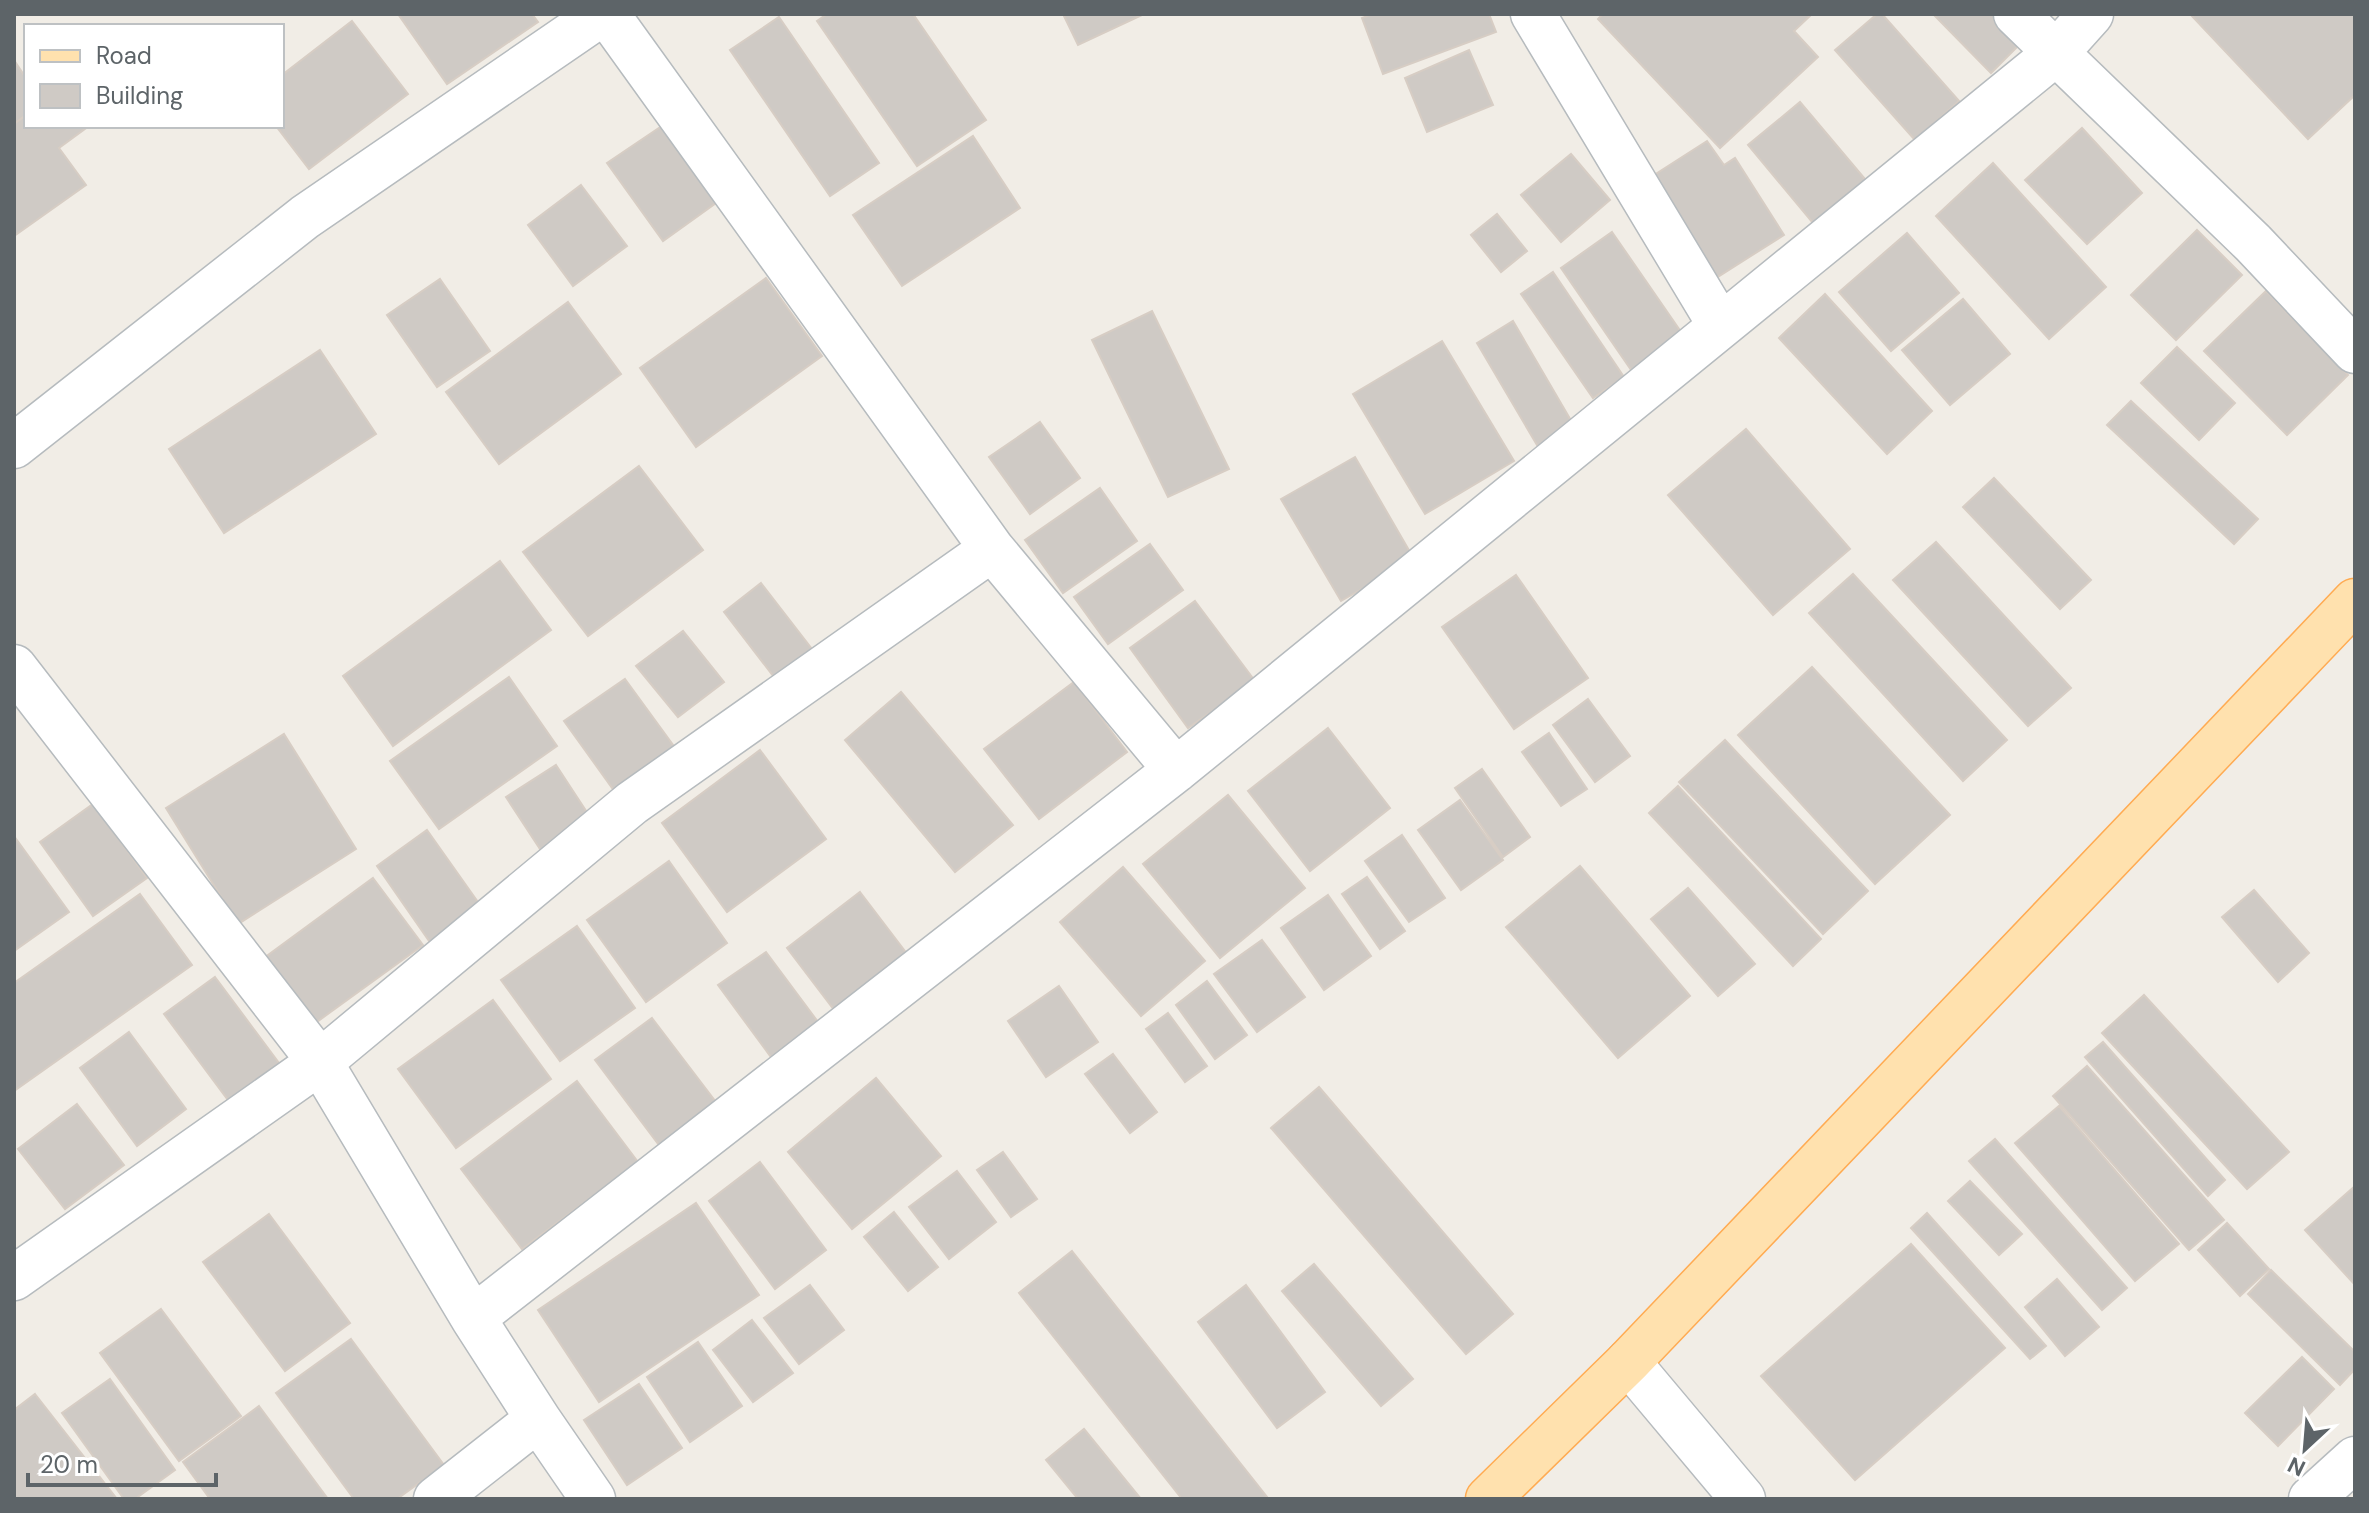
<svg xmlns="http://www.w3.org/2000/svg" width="2369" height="1513" font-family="'DM Sans',sans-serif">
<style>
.building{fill:#cfcac5;stroke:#d7cdc4;stroke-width:2}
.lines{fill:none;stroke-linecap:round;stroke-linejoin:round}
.minor-casing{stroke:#b6bbbe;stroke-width:47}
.major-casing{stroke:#ffab52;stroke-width:47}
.minor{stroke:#fff;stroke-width:44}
.major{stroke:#ffe1ae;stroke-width:44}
</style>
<rect width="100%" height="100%" fill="#f1ede6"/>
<path class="building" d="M 398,14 L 532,14 L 538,22 L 447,84 Z
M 827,14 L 913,14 L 986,120 L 917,166 L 817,21 Z
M 1063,14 L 1144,14 L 1078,45 Z
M 1372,14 L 1489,14 L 1496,32 L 1383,74 L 1362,18 Z
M 1603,14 L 1812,14 L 1794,31 L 1818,57 L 1720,148 L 1598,19 Z
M 1877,14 L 1882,14 L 1959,101 L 1915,140 L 1835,50 Z
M 1933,14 L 1992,14 L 2021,43 L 1991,73 Z
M 2190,14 L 2355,14 L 2355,95 L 2308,139 Z
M 779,17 L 879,163 L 830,196 L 730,50 Z
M 352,21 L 408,94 L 309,169 L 276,126 L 282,126 L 282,75 Z
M 1469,50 L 1493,105 L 1427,132 L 1405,78 Z
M 14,60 L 26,78 L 26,115 L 14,124 Z
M 1800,102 L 1875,191 L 1823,235 L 1748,145 Z
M 26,115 L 26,126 L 89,126 L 59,148 L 86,185 L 14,236 L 14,124 Z
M 675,117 L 730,193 L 663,241 L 607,163 Z
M 2082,128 L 2142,193 L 2087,244 L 2025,180 Z
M 973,136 L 1020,208 L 902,286 L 853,215 Z
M 1707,141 L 1724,165 L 1735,158 L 1784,235 L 1716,278 L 1651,177 Z
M 1571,154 L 1610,200 L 1561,242 L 1521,195 Z
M 1993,163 L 2106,287 L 2049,339 L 1936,216 Z
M 581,185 L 627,246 L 573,286 L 528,225 Z
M 1497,214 L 1527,251 L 1501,272 L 1471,235 Z
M 2197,230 L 2242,275 L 2176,340 L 2131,295 Z
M 1612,232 L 1688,342 L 1636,377 L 1561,268 Z
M 1907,233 L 1959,293 L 1891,351 L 1839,292 Z
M 1553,272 L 1624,377 L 1593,398 L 1521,294 Z
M 766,278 L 822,356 L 696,447 L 640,368 Z
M 440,279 L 490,351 L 437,387 L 387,315 Z
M 2266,291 L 2348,375 L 2287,435 L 2204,351 Z
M 1825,294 L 1932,411 L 1887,454 L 1779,338 Z
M 1963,299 L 2010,354 L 1950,405 L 1902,350 Z
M 568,302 L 621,374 L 499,464 L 446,392 Z
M 1152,311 L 1229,469 L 1168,497 L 1092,340 Z
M 1513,321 L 1580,436 L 1544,457 L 1477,343 Z
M 1442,341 L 1514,461 L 1425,514 L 1353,394 Z
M 2177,347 L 2235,403 L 2199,440 L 2141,383 Z
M 320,350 L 376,434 L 224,533 L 169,449 Z
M 2131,401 L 2258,519 L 2234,544 L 2107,425 Z
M 1040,422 L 1080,478 L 1030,514 L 989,457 Z
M 1746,429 L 1850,549 L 1773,615 L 1668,495 Z
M 1355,457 L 1414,559 L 1341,601 L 1281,499 Z
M 639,466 L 703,550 L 588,636 L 523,552 Z
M 1994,478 L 2091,580 L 2060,609 L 1963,507 Z
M 1100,488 L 1137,541 L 1063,593 L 1025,540 Z
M 1936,542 L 2071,688 L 2028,726 L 1893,580 Z
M 1150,544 L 1183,590 L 1108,644 L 1074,597 Z
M 500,561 L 551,630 L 393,746 L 343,676 Z
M 1853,574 L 2007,740 L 1963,781 L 1809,613 Z
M 1516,575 L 1588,678 L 1514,729 L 1442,627 Z
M 761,583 L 812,649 L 774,677 L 724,612 Z
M 1195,601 L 1255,681 L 1188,728 L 1130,648 Z
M 683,631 L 724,682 L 678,717 L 636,666 Z
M 1812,667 L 1950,815 L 1875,884 L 1738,735 Z
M 509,677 L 557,746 L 439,829 L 390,761 Z
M 625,679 L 676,749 L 615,792 L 564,721 Z
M 1074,682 L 1127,752 L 1039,819 L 984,749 Z
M 901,692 L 1013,825 L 955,872 L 845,740 Z
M 1588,699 L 1630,756 L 1595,782 L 1553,725 Z
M 1328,728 L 1390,808 L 1310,871 L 1248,791 Z
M 1549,733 L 1587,789 L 1561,806 L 1522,752 Z
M 284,734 L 356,849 L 238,924 L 166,808 Z
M 1725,740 L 1868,891 L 1823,934 L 1679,782 Z
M 760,750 L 826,839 L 727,912 L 662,823 Z
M 556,765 L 592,820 L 542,852 L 506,797 Z
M 1482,769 L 1530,837 L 1503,857 L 1455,788 Z
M 1678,786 L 1821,939 L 1793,966 L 1649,813 Z
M 1228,795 L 1305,888 L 1220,958 L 1143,864 Z
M 1460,800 L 1503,860 L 1461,890 L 1418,830 Z
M 93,804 L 147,878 L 93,916 L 40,842 Z
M 427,830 L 485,912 L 434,948 L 377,866 Z
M 1402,835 L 1445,898 L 1409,922 L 1365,861 Z
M 14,836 L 69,912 L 14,951 Z
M 669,861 L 727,943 L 646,1002 L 587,920 Z
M 1580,866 L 1690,996 L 1618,1058 L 1506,927 Z
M 1123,867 L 1205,961 L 1141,1016 L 1060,922 Z
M 1367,877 L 1405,931 L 1380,949 L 1342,894 Z
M 373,878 L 423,945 L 314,1024 L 264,958 Z
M 1688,888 L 1755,964 L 1718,996 L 1651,919 Z
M 2254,890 L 2309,953 L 2278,982 L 2222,917 Z
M 860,892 L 911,959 L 838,1015 L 787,948 Z
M 140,894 L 192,965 L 14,1091 L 14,983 Z
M 1328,895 L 1371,956 L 1324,990 L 1281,928 Z
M 577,926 L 635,1008 L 560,1061 L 501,980 Z
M 1262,940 L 1305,997 L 1257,1032 L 1214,974 Z
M 766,952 L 824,1030 L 776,1064 L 718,985 Z
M 215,977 L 279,1063 L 228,1100 L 164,1014 Z
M 1207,981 L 1247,1035 L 1215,1059 L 1176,1005 Z
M 1059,986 L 1098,1042 L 1046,1077 L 1008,1021 Z
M 2144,995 L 2289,1152 L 2247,1189 L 2102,1033 Z
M 493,1000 L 551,1079 L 456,1148 L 398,1069 Z
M 1168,1013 L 1207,1066 L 1185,1082 L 1146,1029 Z
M 652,1018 L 719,1106 L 662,1149 L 595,1060 Z
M 129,1032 L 186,1109 L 137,1146 L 80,1068 Z
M 2103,1042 L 2225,1180 L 2208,1196 L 2085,1057 Z
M 1113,1054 L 1157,1112 L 1130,1133 L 1085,1074 Z
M 2087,1066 L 2224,1220 L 2189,1250 L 2053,1096 Z
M 876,1078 L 941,1156 L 852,1229 L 788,1152 Z
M 577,1081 L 638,1162 L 522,1249 L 461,1169 Z
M 1319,1087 L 1513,1314 L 1466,1354 L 1271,1128 Z
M 77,1104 L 124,1165 L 65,1209 L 18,1149 Z
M 2059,1106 L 2179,1244 L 2135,1281 L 2015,1143 Z
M 1995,1139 L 2127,1288 L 2102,1310 L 1969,1161 Z
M 1003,1152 L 1037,1199 L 1011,1217 L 977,1170 Z
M 760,1162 L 826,1250 L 775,1289 L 709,1201 Z
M 957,1171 L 996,1222 L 949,1259 L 909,1207 Z
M 1970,1181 L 2022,1234 L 1999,1255 L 1948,1201 Z
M 2355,1186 L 2355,1285 L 2305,1230 Z
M 696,1203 L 759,1295 L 599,1402 L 538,1310 Z
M 894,1212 L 938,1267 L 908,1291 L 864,1237 Z
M 1927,1213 L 2046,1346 L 2030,1359 L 1911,1228 Z
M 269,1214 L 350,1323 L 285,1371 L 203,1262 Z
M 2227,1223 L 2269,1269 L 2240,1296 L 2198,1250 Z
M 1911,1244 L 2005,1348 L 1855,1480 L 1761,1376 Z
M 1072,1251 L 1267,1497 L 1265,1499 L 1182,1499 L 1019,1293 Z
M 1314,1264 L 1413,1379 L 1381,1406 L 1282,1291 Z
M 2271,1270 L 2355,1352 L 2355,1369 L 2340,1385 L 2248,1294 Z
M 2057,1279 L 2099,1327 L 2065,1356 L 2025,1307 Z
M 810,1285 L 844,1330 L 799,1364 L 764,1318 Z
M 1246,1285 L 1325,1392 L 1277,1428 L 1198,1322 Z
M 161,1309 L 241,1416 L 179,1461 L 100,1353 Z
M 752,1320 L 793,1373 L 753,1402 L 713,1350 Z
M 351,1339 L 444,1465 L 397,1499 L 354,1499 L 276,1393 Z
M 698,1342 L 742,1406 L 690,1442 L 647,1377 Z
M 2302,1357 L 2334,1389 L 2278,1446 L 2245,1413 Z
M 110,1379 L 175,1470 L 135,1499 L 124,1499 L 62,1413 Z
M 639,1384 L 682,1448 L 627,1485 L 584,1420 Z
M 35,1394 L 117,1499 L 14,1499 L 14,1410 Z
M 259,1406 L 328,1499 L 210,1499 L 183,1462 Z
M 1084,1429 L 1141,1499 L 1078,1499 L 1046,1460 Z"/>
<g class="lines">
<g class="minor-casing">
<path id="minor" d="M 607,14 L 992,549 L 1176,770
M 1533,14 L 1720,325
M 2016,14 L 2253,243 L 2355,351
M 14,446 L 305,217 L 601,14
M 14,667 L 320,1062 L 473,1318 L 538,1419 L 436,1499
M 14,1278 L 320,1062 L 632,803 L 992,549
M 473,1318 L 1176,770 L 2056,53 L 2091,14
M 1628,1362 L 1743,1499
M 538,1419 L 593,1499
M 2311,1499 L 2355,1459"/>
</g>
<g class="major-casing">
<path id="major" d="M 1488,1499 L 1628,1362 L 2355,601"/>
</g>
<use href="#minor" class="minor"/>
<use href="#major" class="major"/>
</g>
<rect width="2369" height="1513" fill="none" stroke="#5d6468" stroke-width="32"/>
<rect x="24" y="24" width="260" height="104" fill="#ffffff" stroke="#bec1c3" stroke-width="2"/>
<rect x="40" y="50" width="40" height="12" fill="#ffe1ae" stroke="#bec1c3" stroke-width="2"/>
<text x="96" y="64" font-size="24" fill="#5d6468">Road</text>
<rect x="40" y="84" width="40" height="24" fill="#cfcac5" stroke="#bec1c3" stroke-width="2"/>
<text x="96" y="104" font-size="24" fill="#5d6468">Building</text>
<g transform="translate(2305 1449) rotate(206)" stroke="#ffffff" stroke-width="6" paint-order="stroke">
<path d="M0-6L14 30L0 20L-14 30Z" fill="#5d6468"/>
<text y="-12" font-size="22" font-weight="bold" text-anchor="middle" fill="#5d6468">N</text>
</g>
<path d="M28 1473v12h188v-12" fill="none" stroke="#5d6468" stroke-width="4"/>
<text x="40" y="1473" font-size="24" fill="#5d6468" stroke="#ffffff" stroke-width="6" paint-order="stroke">20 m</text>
</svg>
